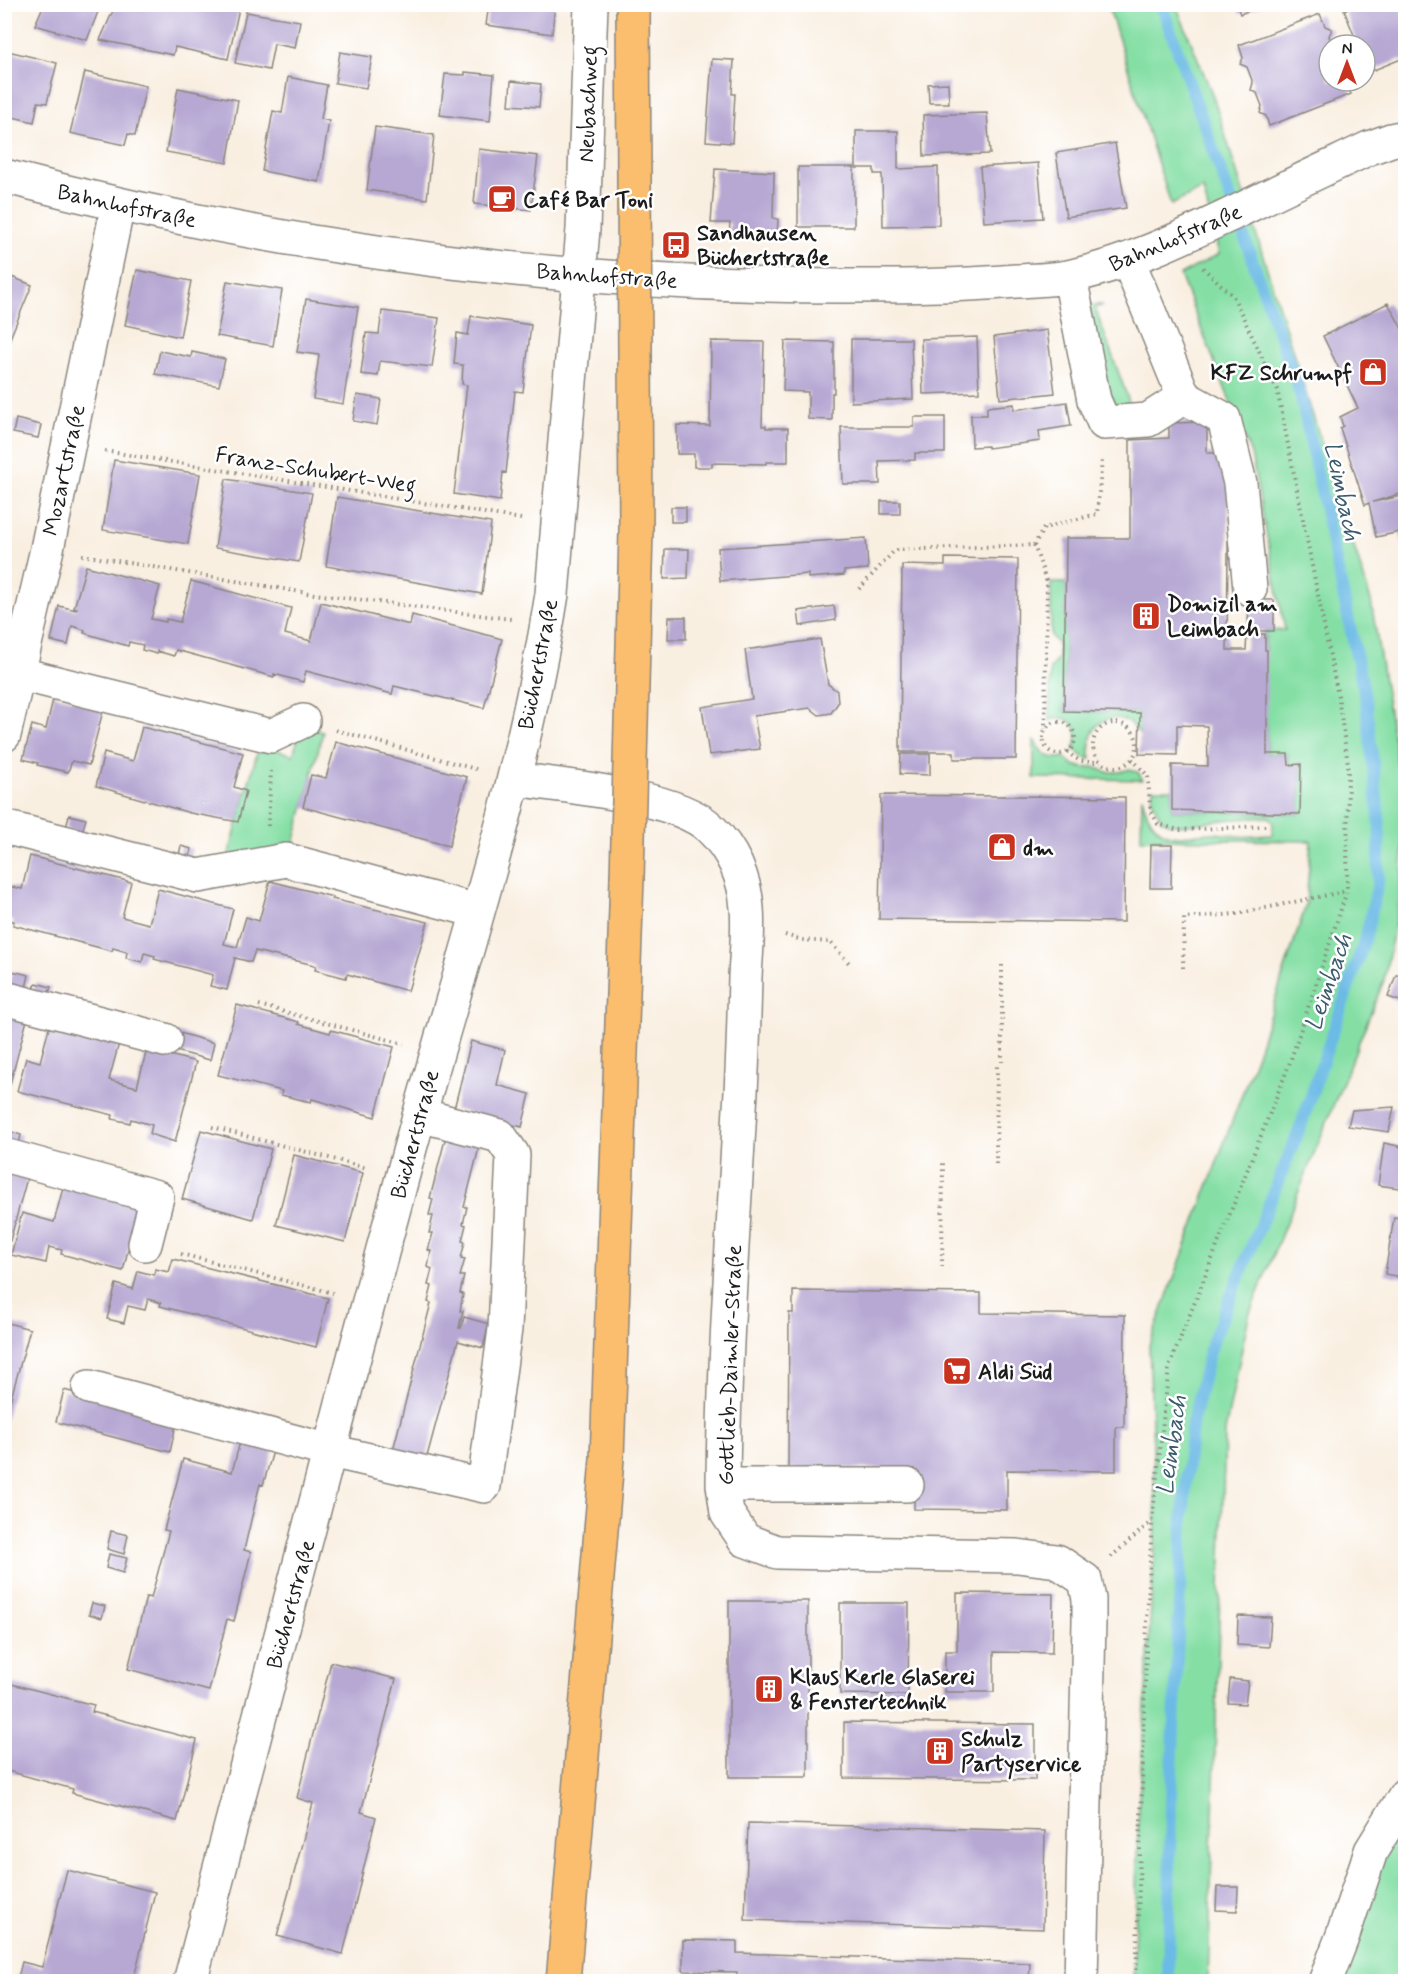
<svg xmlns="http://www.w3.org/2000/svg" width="1410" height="1986" font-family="Mynerve,sans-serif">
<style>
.green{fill:#85dfa5;stroke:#507e60;stroke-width:1.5}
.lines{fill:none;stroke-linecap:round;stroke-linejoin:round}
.stream{stroke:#6cbae6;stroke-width:12}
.building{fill:#b6a7d3}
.minor-casing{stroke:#8a867e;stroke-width:36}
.major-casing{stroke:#8a867e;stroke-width:36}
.path{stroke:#8a867e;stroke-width:4;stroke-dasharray:1.5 4.5;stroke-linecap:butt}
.minor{stroke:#fff;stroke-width:33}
.major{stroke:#fbbd6e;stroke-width:33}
.major-bridge-casing{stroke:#8a867e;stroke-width:36;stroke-linecap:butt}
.major-bridge{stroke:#fbbd6e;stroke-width:33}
.labels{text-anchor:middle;stroke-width:5;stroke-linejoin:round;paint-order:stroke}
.street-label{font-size:22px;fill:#1c1c1c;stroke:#fff}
.poi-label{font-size:22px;font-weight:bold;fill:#1c1c1c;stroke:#fff;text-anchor:start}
.water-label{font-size:24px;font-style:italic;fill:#3c5b6d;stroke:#fff}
</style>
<rect width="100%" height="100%" fill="#fff"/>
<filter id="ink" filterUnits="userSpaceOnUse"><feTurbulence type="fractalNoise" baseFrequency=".0167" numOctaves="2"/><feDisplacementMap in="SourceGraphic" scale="12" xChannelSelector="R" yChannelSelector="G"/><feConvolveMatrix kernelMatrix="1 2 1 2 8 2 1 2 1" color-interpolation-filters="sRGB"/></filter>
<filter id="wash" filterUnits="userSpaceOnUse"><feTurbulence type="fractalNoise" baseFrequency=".008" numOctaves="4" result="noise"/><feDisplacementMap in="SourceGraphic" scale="24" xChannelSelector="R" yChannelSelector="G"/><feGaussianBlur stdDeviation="1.35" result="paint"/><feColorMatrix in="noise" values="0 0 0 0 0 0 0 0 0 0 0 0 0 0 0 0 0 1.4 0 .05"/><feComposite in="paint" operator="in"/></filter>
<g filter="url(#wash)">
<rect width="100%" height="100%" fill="#f9efe1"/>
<path class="green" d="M 1108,5 L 1176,5 L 1213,96 L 1371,601 L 1405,809 L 1401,892 L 1384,980 L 1249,1315 L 1225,1431 L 1208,1981 L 1133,1981 L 1139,1799 L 1156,1526 L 1149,1345 L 1257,1054 L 1306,905 L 1311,841 L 1141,839 L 1142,796 C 1146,816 1156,836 1179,836 C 1190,836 1201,833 1212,833 C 1221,833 1230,835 1239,836 C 1249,838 1261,835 1272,835 L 1273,822 L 1269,817 L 1233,819 L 1183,825 L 1170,824 L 1162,820 L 1156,809 L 1152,800 L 1153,789 L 1172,789 L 1172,810 L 1300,814 L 1301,765 L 1289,765 L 1288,754 L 1267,754 L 1265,631 L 1285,630 L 1251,454 L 1180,275 L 1219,254 L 1203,189 L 1171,205 Z
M 1089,305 L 1103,305 L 1095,308 L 1131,407 L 1115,404 L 1108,394 Z
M 1051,583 L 1066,583 L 1064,711 L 1140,713 L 1140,735 C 1120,702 1082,721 1091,759 L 1084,757 L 1074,749 C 1082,731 1072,712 1050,720 L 1050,669 L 1058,658 L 1058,644 L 1051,636 Z
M 302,726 L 323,732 L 292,851 L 227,861 L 257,753 L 271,748 L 293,755 Z
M 1034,740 C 1041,753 1049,761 1064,757 L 1073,765 L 1084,768 L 1095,767 L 1106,772 L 1120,772 L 1130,769 L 1139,773 L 1142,780 L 1034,778 Z
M 1405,1811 L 1405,1981 L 1336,1982 L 1377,1864 Z"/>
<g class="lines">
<path class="stream" d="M 1161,4 L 1300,393 L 1366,701 L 1380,827 L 1378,883 L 1366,936 L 1300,1128 L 1211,1345 L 1192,1424 L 1183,1517 L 1171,1797 L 1168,1982"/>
</g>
<g id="blocks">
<path class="building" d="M 44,4 L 101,4 L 87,40 L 35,25 Z
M 116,4 L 240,4 L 228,59 L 175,47 L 173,55 L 100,40 Z
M 489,4 L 555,4 L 552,34 L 486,25 Z
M 1236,4 L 1264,4 L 1264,5 L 1240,14 Z
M 1358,4 L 1406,4 L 1406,60 L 1402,62 L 1401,59 L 1369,72 L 1365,61 L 1365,45 L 1358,45 L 1344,10 Z
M 246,12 L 300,21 L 295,48 L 274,44 L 269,70 L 235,63 Z
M 1320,14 L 1325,26 L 1332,29 L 1329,36 L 1332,45 L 1329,45 L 1329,81 L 1349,81 L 1347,84 L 1351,94 L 1269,126 L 1266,116 L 1260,113 L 1262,106 L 1257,93 L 1251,90 L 1253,83 L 1247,67 L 1240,64 L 1243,58 L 1239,45 Z
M 4,50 L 57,63 L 47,103 L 38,102 L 34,122 L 4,115 Z
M 340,52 L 372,57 L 366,88 L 335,83 Z
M 712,59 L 734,60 L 732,94 L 735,94 L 732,143 L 706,141 Z
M 85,72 L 146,86 L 135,136 L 128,134 L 125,145 L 70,133 Z
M 465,72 L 494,75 L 490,121 L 440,115 L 445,74 L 465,75 Z
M 288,77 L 327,85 L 321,119 L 329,121 L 319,182 L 262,171 L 273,111 L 282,113 Z
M 511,81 L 541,84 L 539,107 L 509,105 Z
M 948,83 L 949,103 L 929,103 L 928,84 Z
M 178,88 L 238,100 L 227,163 L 166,152 Z
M 987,113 L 990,154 L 924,156 L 923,115 Z
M 375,127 L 434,135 L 427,199 L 367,190 Z
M 856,131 L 898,131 L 898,169 L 938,167 L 939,225 L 883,226 L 882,174 L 874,174 L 874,168 L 856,168 Z
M 1115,143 L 1126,208 L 1066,217 L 1056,153 Z
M 479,149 L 538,156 L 531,210 L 474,204 Z
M 1038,163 L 1043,218 L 984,222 L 980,167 Z
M 798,167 L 854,167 L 854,227 L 798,227 Z
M 715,169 L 774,172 L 773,218 L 778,219 L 777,237 L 729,234 L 730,223 L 711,223 Z
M 137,270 L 191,281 L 180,337 L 125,325 Z
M 4,274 L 32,285 L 8,343 L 4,342 Z
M 227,281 L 282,290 L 273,346 L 217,336 Z
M 306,299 L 358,307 L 343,404 L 313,399 L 319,355 L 297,352 Z
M 1388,303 L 1406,336 L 1406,492 L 1373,502 L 1406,495 L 1405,555 L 1400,532 L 1376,537 L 1369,503 L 1365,505 L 1340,428 L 1343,426 L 1340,417 L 1358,408 L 1323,336 Z
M 382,311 L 439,318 L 432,367 L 380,361 L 378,376 L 361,374 L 366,333 L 379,334 Z
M 471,316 L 531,325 L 523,392 L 515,391 L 506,473 L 503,472 L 500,501 L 454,494 L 467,385 L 462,384 L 463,365 L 454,364 L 457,333 L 468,335 Z
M 1047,330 L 1055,393 L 1000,399 L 994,337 Z
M 977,337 L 979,392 L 923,394 L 921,339 Z
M 851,339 L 911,339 L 913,399 L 851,402 Z
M 711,341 L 764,342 L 762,426 L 766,426 L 766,428 L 788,428 L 788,462 L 766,462 L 766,464 L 712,463 L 712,467 L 694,467 L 694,454 L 677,454 L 677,425 L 710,426 Z
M 785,341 L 834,342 L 834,393 L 832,393 L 832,420 L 808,419 L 808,392 L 783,391 Z
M 160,351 L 191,357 L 192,352 L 225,359 L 219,386 L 155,374 Z
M 357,395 L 381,399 L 377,425 L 353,421 Z
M 1067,402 L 1071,426 L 1039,431 L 1040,441 L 988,448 L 988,446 L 972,447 L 971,415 L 987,415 L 987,407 L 1014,404 L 1014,410 Z
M 914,417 L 945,417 L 945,453 L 915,453 L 915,460 L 879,461 L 880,484 L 843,484 L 841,427 L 914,427 Z
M 16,419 L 41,425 L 38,438 L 13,433 Z
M 1207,422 L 1207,453 L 1229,453 L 1227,650 L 1246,650 L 1247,634 L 1265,634 L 1265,650 L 1267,650 L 1267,754 L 1288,754 L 1289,765 L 1301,764 L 1300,814 L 1172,810 L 1172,765 L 1208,766 L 1207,726 L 1177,725 L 1177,755 L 1139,754 L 1140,713 L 1064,711 L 1066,538 L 1130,538 L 1130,440 L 1169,438 L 1169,423 Z
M 114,460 L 200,474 L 188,544 L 103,530 Z
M 226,479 L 312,493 L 299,562 L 215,548 Z
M 337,497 L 491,523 L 482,594 L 326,566 Z
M 881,501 L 900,501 L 900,514 L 881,514 Z
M 671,507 L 686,507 L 686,522 L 671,522 Z
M 866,538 L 868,569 L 844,571 L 844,575 L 808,578 L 808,574 L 720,581 L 718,548 Z
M 665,549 L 689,549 L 688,578 L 664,579 Z
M 945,558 L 1018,559 L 1016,759 L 954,759 L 954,752 L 900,752 L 902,565 L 945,566 Z
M 86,566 L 160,586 L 151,619 L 166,622 L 166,619 L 180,622 L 191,581 L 291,608 L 285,634 L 311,641 L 321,602 L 410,625 L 412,615 L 502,639 L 484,708 L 394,686 L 392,694 L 306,671 L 303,682 L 274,674 L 274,677 L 176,650 L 174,656 L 157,651 L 157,654 L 142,650 L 143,645 L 129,642 L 128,646 L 84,633 L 85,630 L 72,626 L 68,645 L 51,641 L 59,606 L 76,610 L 77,608 L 74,608 Z
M 1249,600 L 1274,600 L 1274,631 L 1248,631 Z
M 834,606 L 836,620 L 800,626 L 798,611 Z
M 669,617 L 686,617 L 686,639 L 668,639 Z
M 820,639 L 828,684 L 837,691 L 838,703 L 831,713 L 819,715 L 810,708 L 754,716 L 760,749 L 709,755 L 702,707 L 752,699 L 745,650 Z
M 54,695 L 104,707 L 89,765 L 72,761 L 68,772 L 37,765 L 38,763 L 23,759 L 32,725 L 46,729 Z
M 142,727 L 243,753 L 234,787 L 246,791 L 238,822 L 190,813 L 96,786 L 104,753 L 133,761 Z
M 336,742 L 467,777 L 449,846 L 303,807 L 311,775 L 326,778 Z
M 901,754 L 930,754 L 930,775 L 900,774 Z
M 881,795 L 1125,797 L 1124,922 L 879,919 Z
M 69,815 L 86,819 L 81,835 L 66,828 Z
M 1151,845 L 1172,845 L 1171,888 L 1150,888 Z
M 181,846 L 192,849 L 188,863 L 178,859 Z
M 30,856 L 131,882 L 122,917 L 149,924 L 158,889 L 233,909 L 224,944 L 237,947 L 246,917 L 259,921 L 270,881 L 333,897 L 332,899 L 428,922 L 408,991 L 347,974 L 346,978 L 315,970 L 316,966 L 314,965 L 255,951 L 251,962 L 235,958 L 227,990 L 210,986 L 213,975 L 154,959 L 155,956 L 144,953 L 142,962 L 126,958 L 127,952 L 113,948 L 112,951 L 13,925 L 14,921 L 4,919 L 4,885 L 22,889 Z
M 12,971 L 29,975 L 25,992 L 8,988 Z
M 1396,975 L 1406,975 L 1406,1003 L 1388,997 Z
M 36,983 L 51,987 L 48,996 L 33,992 Z
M 237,1005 L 299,1022 L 298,1024 L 330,1033 L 331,1030 L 394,1047 L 375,1117 L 312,1099 L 311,1102 L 281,1095 L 282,1091 L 218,1075 Z
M 4,1010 L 28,1016 L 10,1084 L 4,1083 Z
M 50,1024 L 119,1043 L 109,1080 L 137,1087 L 147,1049 L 196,1062 L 175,1142 L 150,1134 L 152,1125 L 131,1119 L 130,1123 L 112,1119 L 113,1115 L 17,1091 L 26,1058 L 40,1062 Z
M 177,1032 L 214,1043 L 210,1060 L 172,1050 Z
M 471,1041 L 505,1050 L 497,1085 L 530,1094 L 522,1127 L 454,1109 Z
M 1394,1107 L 1389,1132 L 1348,1126 L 1352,1110 Z
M 201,1130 L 271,1149 L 253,1219 L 182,1199 Z
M 8,1131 L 21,1135 L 18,1148 L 4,1144 Z
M 447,1132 L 481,1140 L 464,1207 L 467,1207 L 463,1224 L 466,1225 L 462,1241 L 465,1242 L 461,1258 L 465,1259 L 460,1276 L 464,1276 L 460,1293 L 463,1294 L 460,1311 L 463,1311 L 459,1328 L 461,1328 L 464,1317 L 489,1324 L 483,1348 L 458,1341 L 425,1464 L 392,1454 L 431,1303 L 428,1302 L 432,1286 L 428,1285 L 432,1269 L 428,1267 L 431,1251 L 428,1250 L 433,1233 L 429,1233 L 433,1216 L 429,1215 L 433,1199 L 430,1198 Z
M 1404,1139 L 1406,1189 L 1378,1185 L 1384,1143 L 1403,1147 Z
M 294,1155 L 363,1173 L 345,1242 L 276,1225 Z
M 4,1172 L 27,1178 L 10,1241 L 4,1240 Z
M 64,1184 L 139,1203 L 123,1271 L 61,1254 L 62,1250 L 49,1247 L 46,1263 L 11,1255 L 22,1213 L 54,1222 Z
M 1394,1217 L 1406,1219 L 1406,1278 L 1385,1274 Z
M 173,1259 L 328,1298 L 316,1347 L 160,1306 L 161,1303 L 148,1299 L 145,1310 L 128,1306 L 124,1323 L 107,1319 L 116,1284 L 133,1289 L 138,1271 L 154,1275 L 155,1269 L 169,1272 Z
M 793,1291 L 981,1293 L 981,1313 L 1125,1315 L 1124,1427 L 1116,1427 L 1116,1471 L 1007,1470 L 1007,1510 L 914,1509 L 915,1469 L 788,1468 L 789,1313 L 793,1313 Z
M 4,1322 L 30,1329 L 5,1420 L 4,1420 Z
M 64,1390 L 177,1420 L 170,1452 L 56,1422 Z
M 241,1438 L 274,1448 L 263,1485 L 260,1484 L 252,1516 L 244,1550 L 251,1552 L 234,1621 L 227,1619 L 209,1691 L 128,1669 L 146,1597 L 151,1598 L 169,1531 L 164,1530 L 183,1459 L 232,1472 Z
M 111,1531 L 128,1535 L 124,1554 L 107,1549 Z
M 109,1554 L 127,1558 L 123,1573 L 106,1568 Z
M 957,1593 L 1053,1594 L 1052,1653 L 994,1652 L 994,1692 L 945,1692 L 945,1651 L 957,1651 Z
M 729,1601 L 808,1601 L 808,1777 L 729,1777 Z
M 92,1603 L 105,1606 L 102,1618 L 89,1614 Z
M 840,1603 L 909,1603 L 908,1695 L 840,1694 Z
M 1238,1616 L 1271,1617 L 1269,1647 L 1237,1645 Z
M 331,1662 L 396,1679 L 361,1812 L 376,1817 L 343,1954 L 277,1936 L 313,1803 L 297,1798 Z
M 1230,1679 L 1248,1681 L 1245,1704 L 1228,1703 Z
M 4,1682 L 94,1705 L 92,1712 L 197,1740 L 177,1821 L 72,1793 L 73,1789 L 4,1770 Z
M 844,1722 L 1035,1724 L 1035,1780 L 844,1778 Z
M 748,1823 L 1045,1831 L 1043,1929 L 745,1920 Z
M 67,1870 L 155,1892 L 133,1982 L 17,1982 L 22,1962 L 42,1967 Z
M 1217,1887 L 1238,1887 L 1237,1911 L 1216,1910 Z
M 683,1940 L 737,1941 L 737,1953 L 1030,1963 L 1029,1982 L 736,1982 L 737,1972 L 683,1971 Z"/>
</g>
</g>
<g filter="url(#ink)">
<use href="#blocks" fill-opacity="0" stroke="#8a867e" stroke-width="1.5"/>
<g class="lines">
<g class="minor-casing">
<path id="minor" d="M 4,176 C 276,248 559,285 840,286 C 899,286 958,286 1016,281 C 1035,280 1054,280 1072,276 C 1130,263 1183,237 1236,212 C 1280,190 1325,169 1369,148 L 1391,140 L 1406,137
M 1070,277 L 1094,400 L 1104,423 L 1148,420 L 1184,397 L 1128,260
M 1184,397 L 1224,419 L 1240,483 L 1250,589
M 4,670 L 271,736 L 303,721
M 4,735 L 47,549 L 118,205
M 514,779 C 563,786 675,795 710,828 C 732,849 745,878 747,908 C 749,931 746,954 745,977 C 744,1020 743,1064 740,1108 C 733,1234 724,1359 723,1485 L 727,1513 L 745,1540 L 777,1552 L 1017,1556 L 1057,1561 L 1085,1580 L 1089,1599 L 1089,1621 L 1081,1982
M 4,827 L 198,876 L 286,860 L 477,911
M 4,998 L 165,1040
M 4,1155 L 157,1197 L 145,1244
M 89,1387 L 330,1451 L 484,1486 L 505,1329 L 513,1155 L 500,1136 L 420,1115
M 723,1485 L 907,1485
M 190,1982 C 264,1705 334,1428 409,1152 C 460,967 522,784 552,594 L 583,229 L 591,4
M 1325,1982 L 1343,1935 L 1371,1851 L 1406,1794"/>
</g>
<g class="major-casing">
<path id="major" d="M 563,1982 L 607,1459 L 627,878"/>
</g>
<path class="path" d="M 105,451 L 521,519
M 1034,545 L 1047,583 L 1045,729
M 82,555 L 307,593 L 511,619
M 859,589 L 895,550 L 1034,545 L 1044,528 L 1097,514 L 1102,460
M1043 738a16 16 0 1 1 32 0a16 16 0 1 1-32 0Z
M1093 745a22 22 0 1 1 44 0a22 22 0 1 1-44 0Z
M 336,730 L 479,770
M 1067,751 C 1077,761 1085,764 1100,761
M 1132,759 L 1148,776 L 1150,809 L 1158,824 L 1179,830 L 1266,826
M 268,826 L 271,771
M 785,935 L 802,940 L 830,942 L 849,963
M 1002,965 L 1002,1062
M 1183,968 L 1184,918 L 1236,914 L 1347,891
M 259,1005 L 404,1044
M 212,1127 L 367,1168
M 996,1164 L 997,1062
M 181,1254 L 333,1293
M 942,1267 L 943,1163
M 1111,1557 L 1152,1521
M 1136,1982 L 1147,1621 L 1152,1521 L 1169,1367 L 1289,1065 L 1347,891 L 1348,764 L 1338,696 L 1277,389 L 1233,296 L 1202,267"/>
<use href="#minor" class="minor"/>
<use href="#major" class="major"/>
<g class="major-bridge-casing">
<path id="major-bridge" d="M 627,878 L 636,531 L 633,4"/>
</g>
<use href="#major-bridge" class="major-bridge"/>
</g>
</g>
<defs>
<g id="cafe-square" transform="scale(1.5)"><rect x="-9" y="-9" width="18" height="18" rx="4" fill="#c8321e" stroke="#fff"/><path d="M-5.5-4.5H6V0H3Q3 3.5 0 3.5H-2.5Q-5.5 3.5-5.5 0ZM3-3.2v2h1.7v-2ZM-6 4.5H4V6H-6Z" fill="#fff"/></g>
<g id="bus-square" transform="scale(1.5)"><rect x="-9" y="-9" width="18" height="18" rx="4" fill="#c8321e" stroke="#fff"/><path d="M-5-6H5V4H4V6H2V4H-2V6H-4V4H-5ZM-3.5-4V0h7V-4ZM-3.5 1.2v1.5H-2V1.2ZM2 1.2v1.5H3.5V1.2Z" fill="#fff"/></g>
<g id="shop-square" transform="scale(1.5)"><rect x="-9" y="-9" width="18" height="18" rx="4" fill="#c8321e" stroke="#fff"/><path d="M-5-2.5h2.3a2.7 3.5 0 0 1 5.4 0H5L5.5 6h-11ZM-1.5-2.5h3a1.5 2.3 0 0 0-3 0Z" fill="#fff"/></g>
<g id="building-square" transform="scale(1.5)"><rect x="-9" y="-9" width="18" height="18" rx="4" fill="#c8321e" stroke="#fff"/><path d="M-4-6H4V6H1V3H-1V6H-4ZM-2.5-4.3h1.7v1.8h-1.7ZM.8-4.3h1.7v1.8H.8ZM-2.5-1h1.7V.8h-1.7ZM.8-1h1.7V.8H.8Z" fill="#fff"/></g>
<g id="supermarket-square" transform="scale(1.5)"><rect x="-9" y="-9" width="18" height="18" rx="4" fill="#c8321e" stroke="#fff"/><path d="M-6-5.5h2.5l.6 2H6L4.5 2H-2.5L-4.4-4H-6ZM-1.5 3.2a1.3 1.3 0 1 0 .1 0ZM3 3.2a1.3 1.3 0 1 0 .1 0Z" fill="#fff"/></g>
</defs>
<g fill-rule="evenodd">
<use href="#cafe-square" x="502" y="199"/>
<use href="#bus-square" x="676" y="245"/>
<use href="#shop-square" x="1373" y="372"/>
<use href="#building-square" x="1146" y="616"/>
<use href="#shop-square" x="1002" y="847"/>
<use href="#supermarket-square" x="957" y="1371"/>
<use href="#building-square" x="769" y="1689"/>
<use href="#building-square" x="940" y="1751"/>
</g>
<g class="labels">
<g class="street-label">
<text transform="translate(587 104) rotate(-88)" y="8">Neubachweg</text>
<text transform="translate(127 205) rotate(12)" y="8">Bahnhofstraße</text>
<text transform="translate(1175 237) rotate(-23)" y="8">Bahnhofstraße</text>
<text transform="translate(607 275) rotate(4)" y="8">Bahnhofstraße</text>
<text transform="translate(316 469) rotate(9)" y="8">Franz-Schubert-Weg</text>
<text transform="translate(63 470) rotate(-78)" y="8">Mozartstraße</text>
<text transform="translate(537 664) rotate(-79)" y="8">Büchertstraße</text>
<text transform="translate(414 1134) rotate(-75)" y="8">Büchertstraße</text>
<text transform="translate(729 1365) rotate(-88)" y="8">Gottlieb-Daimler-Straße</text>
<text transform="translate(290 1604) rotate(-75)" y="8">Büchertstraße</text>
</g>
<g class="poi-label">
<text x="523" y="207">Café Bar Toni</text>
<text x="697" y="240">Sandhausen<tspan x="697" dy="25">Büchertstraße</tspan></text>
<text x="1352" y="380" text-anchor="end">KFZ Schrumpf</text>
<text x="1167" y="611">Domizil am<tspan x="1167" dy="25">Leimbach</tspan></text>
<text x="1023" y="855">dm</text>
<text x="978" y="1379">Aldi Süd</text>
<text x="790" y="1684">Klaus Kerle Glaserei<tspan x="790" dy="25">&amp; Fenstertechnik</tspan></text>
<text x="961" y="1746">Schulz<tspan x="961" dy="25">Partyservice</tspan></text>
</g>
<g class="water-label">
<text transform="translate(1343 491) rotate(78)" y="8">Leimbach</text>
<text transform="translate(1328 982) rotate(-71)" y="8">Leimbach</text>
<text transform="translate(1171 1445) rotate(-82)" y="8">Leimbach</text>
</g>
</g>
<rect width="1410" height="1986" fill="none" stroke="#fff" stroke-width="24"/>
<g transform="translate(1347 63)"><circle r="28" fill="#ffffff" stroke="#a4a4a4" stroke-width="1.5"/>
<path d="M0-4.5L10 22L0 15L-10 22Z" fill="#c8321e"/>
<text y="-9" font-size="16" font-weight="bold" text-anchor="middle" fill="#1c1c1c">N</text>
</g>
</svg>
